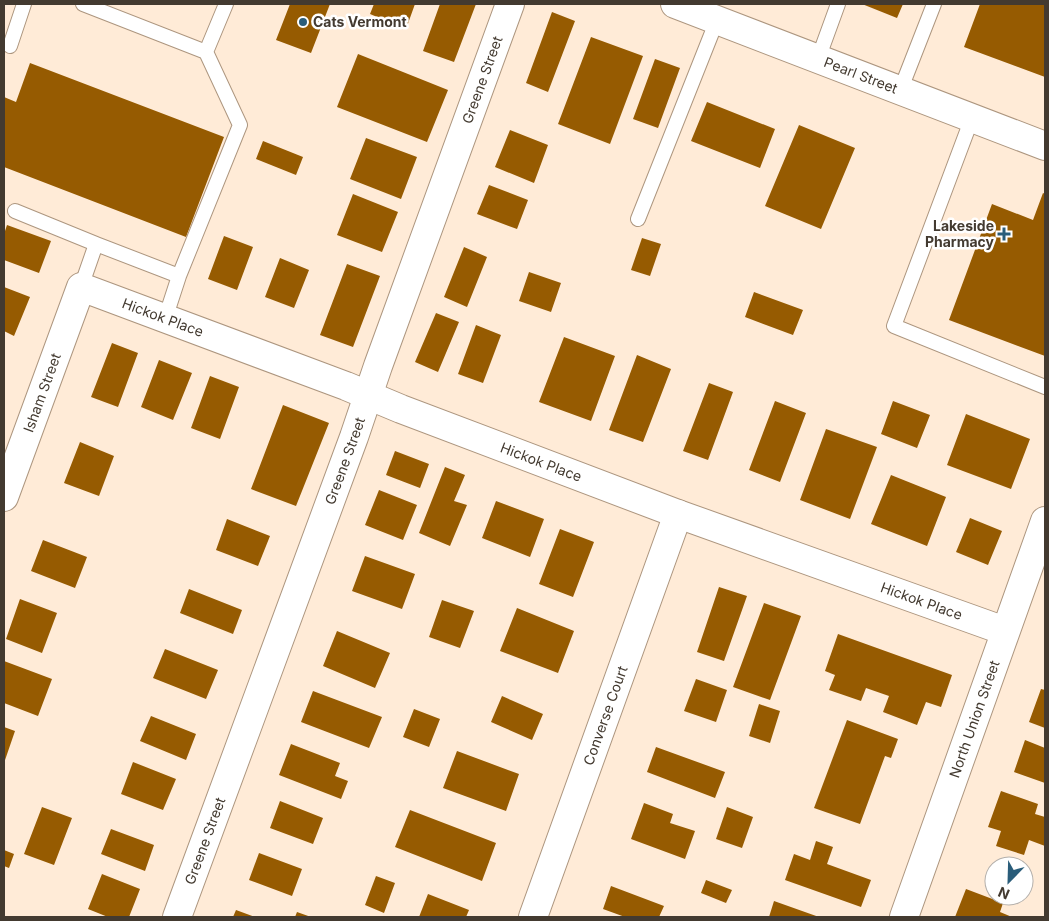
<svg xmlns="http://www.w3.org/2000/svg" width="1049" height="921" font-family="Inter,sans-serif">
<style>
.building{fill:#965b01}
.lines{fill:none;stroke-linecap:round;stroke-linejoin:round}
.service-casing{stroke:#ad967f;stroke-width:16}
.minor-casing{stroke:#ad967f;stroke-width:30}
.secondary-casing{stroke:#ad967f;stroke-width:30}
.service{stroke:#fff;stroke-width:14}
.minor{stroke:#fff;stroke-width:28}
.secondary{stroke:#fff;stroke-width:28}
.poi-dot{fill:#2a5d7a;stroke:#fff;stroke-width:2}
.labels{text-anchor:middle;stroke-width:5;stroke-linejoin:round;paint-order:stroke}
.poi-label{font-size:14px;font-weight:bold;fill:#433a30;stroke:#fff;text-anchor:start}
.street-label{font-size:14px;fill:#433a30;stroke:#fff}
</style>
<rect width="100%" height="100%" fill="#ffebd7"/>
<path class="building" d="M 290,4 L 330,4 L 311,53 L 276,40 Z
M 374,4 L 415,4 L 406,29 L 370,14 Z
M 440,4 L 476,4 L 454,62 L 423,51 Z
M 862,4 L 903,4 L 897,18 Z
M 980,4 L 1045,4 L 1045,77 L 964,47 Z
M 552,12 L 575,21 L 548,92 L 526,83 Z
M 591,37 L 643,56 L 610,144 L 558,124 Z
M 358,54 L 448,90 L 427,142 L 337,107 Z
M 655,59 L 680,68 L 658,128 L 633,119 Z
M 30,63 L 224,137 L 186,237 L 4,167 L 4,141 L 5,137 L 4,136 L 4,97 L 16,102 Z
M 707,102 L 775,129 L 760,168 L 691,141 Z
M 799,125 L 855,148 L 821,229 L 765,206 Z
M 510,130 L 548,145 L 534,183 L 495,167 Z
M 366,138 L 417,157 L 401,199 L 350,179 Z
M 263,141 L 303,157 L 296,175 L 256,159 Z
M 489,185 L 528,200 L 517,229 L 477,214 Z
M 1043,193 L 1045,194 L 1045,356 L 949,320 L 992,204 L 1033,220 Z
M 353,194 L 398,212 L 382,252 L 337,235 Z
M 7,225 L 51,241 L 39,273 L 4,260 L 4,234 Z
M 224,236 L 253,247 L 237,290 L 208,279 Z
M 642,238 L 661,244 L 650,276 L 631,270 Z
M 464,247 L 487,257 L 467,307 L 444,297 Z
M 280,258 L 309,270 L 294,308 L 265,297 Z
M 347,264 L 380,276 L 353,347 L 320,335 Z
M 529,272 L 561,283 L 551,312 L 519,301 Z
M 4,287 L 30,297 L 14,336 L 4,331 Z
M 754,292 L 803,310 L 793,335 L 745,317 Z
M 436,313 L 459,322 L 438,372 L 415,362 Z
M 476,325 L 501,335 L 483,383 L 458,374 Z
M 564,337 L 615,356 L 591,421 L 539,402 Z
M 112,343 L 138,353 L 118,407 L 91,397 Z
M 637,355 L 671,369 L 643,442 L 609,430 Z
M 159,360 L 192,373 L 173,420 L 141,407 Z
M 210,376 L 239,387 L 220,439 L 191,428 Z
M 709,383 L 733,392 L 708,460 L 683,451 Z
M 775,401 L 806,413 L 780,482 L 749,470 Z
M 893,401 L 930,415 L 917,448 L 881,434 Z
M 283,405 L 329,423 L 296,506 L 251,489 Z
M 966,414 L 1030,439 L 1011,489 L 947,465 Z
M 826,429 L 877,447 L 850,519 L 800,500 Z
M 80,442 L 114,456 L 99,496 L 64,483 Z
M 395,451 L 429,464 L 420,488 L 386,475 Z
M 445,467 L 465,475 L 454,501 L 467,505 L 450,546 L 419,533 Z
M 891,475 L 946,497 L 927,546 L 871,524 Z
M 379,490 L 417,505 L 403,540 L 365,525 Z
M 496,501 L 544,519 L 530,557 L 482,538 Z
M 970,518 L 1002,531 L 988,565 L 956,552 Z
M 227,519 L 270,536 L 258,566 L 216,550 Z
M 560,529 L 594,542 L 573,597 L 539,584 Z
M 43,540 L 87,557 L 75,588 L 31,571 Z
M 365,556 L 415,574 L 402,609 L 352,591 Z
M 719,587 L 747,596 L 724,661 L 697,652 Z
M 189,589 L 242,610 L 233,634 L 180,613 Z
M 20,599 L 57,613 L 42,653 L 6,639 Z
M 442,600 L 474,611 L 460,648 L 429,637 Z
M 764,603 L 801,616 L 770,700 L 733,687 Z
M 517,608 L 574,631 L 558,673 L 500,651 Z
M 337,631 L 390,653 L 375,688 L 323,666 Z
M 838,634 L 952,675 L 941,707 L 926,702 L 917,725 L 883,712 L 889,696 L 866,688 L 861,701 L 829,690 L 835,675 L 825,671 Z
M 165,649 L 218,670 L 206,699 L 153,678 Z
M 4,661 L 52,679 L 38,716 L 4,703 Z
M 696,679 L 727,690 L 716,722 L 684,711 Z
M 1041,689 L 1045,690 L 1045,728 L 1029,722 Z
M 313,691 L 382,717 L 369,748 L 301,722 Z
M 502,696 L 543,714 L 532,740 L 491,722 Z
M 759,704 L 780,711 L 770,743 L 749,736 Z
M 414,709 L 440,719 L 429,747 L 403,737 Z
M 151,716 L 196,734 L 186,760 L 140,741 Z
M 847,720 L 898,739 L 891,758 L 885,756 L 860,824 L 814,808 Z
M 4,727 L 15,731 L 4,763 Z
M 1025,740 L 1045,748 L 1045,783 L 1014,772 Z
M 291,744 L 340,763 L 335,776 L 348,781 L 341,799 L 279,775 Z
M 656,747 L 725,772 L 715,798 L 647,772 Z
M 457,751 L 519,774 L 506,811 L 443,788 Z
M 133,762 L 176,779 L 163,810 L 121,794 Z
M 1001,791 L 1038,804 L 1035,814 L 1045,817 L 1045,846 L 1029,840 L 1024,855 L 996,846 L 1001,831 L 988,827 Z
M 280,801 L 323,818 L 313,844 L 270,828 Z
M 644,803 L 673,814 L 670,823 L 695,831 L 685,859 L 631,839 Z
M 42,807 L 72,818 L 54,865 L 24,854 Z
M 727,807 L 753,817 L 742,848 L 716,839 Z
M 410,810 L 496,843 L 482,881 L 395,847 Z
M 111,829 L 154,845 L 145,871 L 101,854 Z
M 816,841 L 833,847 L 827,864 L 871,880 L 861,907 L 785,880 L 794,854 L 810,860 Z
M 4,850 L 14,854 L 9,868 L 4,866 Z
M 259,853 L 302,869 L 292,896 L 249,880 Z
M 102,874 L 140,889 L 129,917 L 108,917 L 88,909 Z
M 376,876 L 395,883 L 384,913 L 365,905 Z
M 706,880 L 732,890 L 726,903 L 701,893 Z
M 611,886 L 664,906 L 659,917 L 625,917 L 603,909 Z
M 966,889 L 1003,903 L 1000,912 L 1012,917 L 955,917 Z
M 428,894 L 469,910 L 466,917 L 419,917 Z
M 774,901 L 819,917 L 769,917 Z
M 236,910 L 255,917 L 233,917 Z
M 297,912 L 311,917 L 295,917 Z"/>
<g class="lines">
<g class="service-casing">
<path id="service" d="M 83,4 L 206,52 L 226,4
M 10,46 L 24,4
M 818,59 L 838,4
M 900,91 L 934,4
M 972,118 L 894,326 L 1045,387
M 15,211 L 96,244
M 638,219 L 717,20
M 81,287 L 96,244 L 179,276
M 165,319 L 179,276 L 240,125 L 206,52"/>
</g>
<g class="minor-casing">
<g id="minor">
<path id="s1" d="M 4,497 L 81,287 L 346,386 L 401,409 L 678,514 L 1005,631"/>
<path id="s2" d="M 177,917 L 354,437 L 378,366 L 510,4"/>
<path id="s3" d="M 533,917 L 678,514"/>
</g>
</g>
<g class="secondary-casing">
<g id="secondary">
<path id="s4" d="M 675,4 L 1045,146"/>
<path id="s5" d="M 904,917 L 1045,521"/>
</g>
</g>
<use href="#service" class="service"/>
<use href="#minor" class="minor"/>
<use href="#secondary" class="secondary"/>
</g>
<g class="poi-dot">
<circle cx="303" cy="22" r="5"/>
<path d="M1001.5 226.5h5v5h5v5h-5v5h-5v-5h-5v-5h5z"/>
</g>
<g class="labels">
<g class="poi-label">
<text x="313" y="27">Cats Vermont</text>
<text x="994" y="231" text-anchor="end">Lakeside<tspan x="994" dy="16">Pharmacy</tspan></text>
</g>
<g class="street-label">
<text dy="5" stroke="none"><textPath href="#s4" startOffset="199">Pearl Street</textPath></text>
<text dy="5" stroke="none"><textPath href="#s2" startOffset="891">Greene Street</textPath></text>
<text dy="5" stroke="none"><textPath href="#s1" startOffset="311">Hickok Place</textPath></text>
<text dy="5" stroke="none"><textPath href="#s1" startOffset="111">Isham Street</textPath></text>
<text dy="5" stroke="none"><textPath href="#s2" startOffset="486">Greene Street</textPath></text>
<text dy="5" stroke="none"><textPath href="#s1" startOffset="716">Hickok Place</textPath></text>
<text dy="5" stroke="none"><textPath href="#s1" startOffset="1121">Hickok Place</textPath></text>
<text dy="5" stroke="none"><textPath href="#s3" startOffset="214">Converse Court</textPath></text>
<text dy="5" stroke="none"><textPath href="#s5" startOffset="210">North Union Street</textPath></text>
<text dy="5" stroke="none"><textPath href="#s2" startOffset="81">Greene Street</textPath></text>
</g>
</g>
<rect width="1049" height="921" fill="none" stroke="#433a30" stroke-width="10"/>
<g transform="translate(1009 881) rotate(203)"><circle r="24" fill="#ffffff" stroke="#b4b0ac"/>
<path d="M0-4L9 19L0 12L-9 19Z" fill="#2a5d7a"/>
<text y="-8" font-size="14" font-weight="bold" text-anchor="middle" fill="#433a30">N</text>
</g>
</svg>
